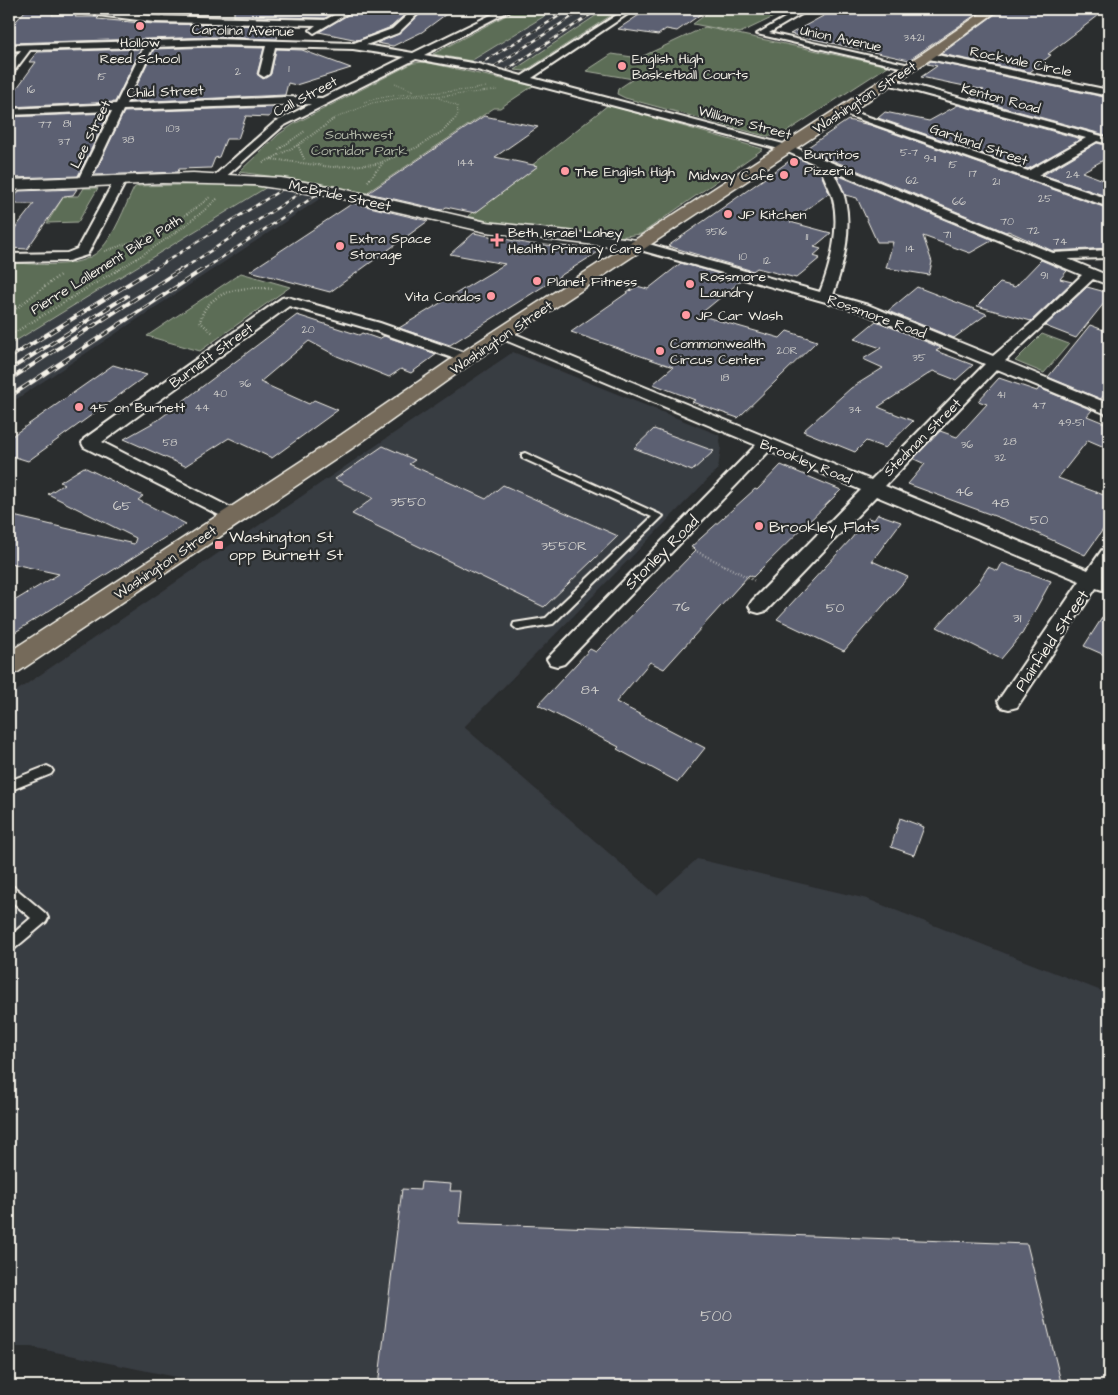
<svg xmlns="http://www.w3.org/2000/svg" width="1118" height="1395" font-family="'Architects Daughter',sans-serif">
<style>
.built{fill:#393c42}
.green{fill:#5c6d56;stroke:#a8af9f}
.building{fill:#5c6072;stroke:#f4f1e8}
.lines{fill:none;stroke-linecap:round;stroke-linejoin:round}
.lane-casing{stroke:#f4f1e8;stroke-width:4}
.street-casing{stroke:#f4f1e8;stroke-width:4}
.secondary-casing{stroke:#f4f1e8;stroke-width:3}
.primary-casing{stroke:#f4f1e8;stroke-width:3}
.path-far2{stroke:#f4f1e8;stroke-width:1;stroke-dasharray:0.5 2;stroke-linecap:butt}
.path-far1{stroke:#f4f1e8;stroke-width:2;stroke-dasharray:0.5 2;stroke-linecap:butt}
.path{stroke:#f4f1e8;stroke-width:2.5;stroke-dasharray:0.5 2.5;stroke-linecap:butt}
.lane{fill:#2a2d2e;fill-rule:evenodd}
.street{fill:#2a2d2e;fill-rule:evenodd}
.secondary{fill:#2a2d2e;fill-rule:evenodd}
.primary{fill:#746a5a;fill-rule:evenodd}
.rail-far1-casing{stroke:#f4f1e8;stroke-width:2.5}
.rail-casing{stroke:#f4f1e8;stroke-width:4}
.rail-far1{stroke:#2a2d2e;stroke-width:2;stroke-dasharray:5;stroke-linecap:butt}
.rail{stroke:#2a2d2e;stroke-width:2.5;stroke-dasharray:8;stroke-linecap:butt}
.poi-dot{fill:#ff9aa2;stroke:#2a2d2e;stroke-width:2}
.labels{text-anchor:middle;stroke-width:4.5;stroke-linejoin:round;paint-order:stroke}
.far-number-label{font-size:11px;fill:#cecdca}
.far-street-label{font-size:14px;fill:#f4f1e8;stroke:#2a2d2e}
.far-poi-label{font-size:14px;fill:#f4f1e8;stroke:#2a2d2e;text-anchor:start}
.far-park-label{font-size:14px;fill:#b0b6a6;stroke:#2a2d2e}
.number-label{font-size:14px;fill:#cecdca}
.poi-label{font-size:16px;fill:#f4f1e8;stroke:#2a2d2e;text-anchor:start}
.street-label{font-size:16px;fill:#f4f1e8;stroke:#2a2d2e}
.near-number-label{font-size:16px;fill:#cecdca}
</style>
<rect width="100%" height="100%" fill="#2a2d2e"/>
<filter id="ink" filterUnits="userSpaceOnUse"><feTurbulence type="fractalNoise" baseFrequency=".02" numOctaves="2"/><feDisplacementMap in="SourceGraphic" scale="10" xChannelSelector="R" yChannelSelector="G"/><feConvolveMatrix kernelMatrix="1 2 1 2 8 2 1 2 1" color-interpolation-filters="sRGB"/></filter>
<g filter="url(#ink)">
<path class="built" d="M 556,9 L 606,9 L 514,70 L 471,61 Z
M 267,187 L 324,196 L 9,404 L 9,345 Z
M 513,352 L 719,435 L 721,447 L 718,469 L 464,727 L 657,895 L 697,859 L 867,899 L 1109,994 L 1109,1386 L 220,1386 L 31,1347 L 9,1347 L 9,696 Z"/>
<path class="green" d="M 518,9 L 556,9 L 471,61 L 433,54 Z
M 606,9 L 621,9 L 525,71 L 514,70 Z
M 713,9 L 758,9 L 782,13 L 740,33 L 693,24 Z
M 705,27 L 888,66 L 780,136 L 765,136 L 625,98 L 617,94 L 618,89 L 633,79 L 586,71 L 612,54 L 639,58 Z
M 425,62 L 533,86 L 500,108 L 494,108 L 366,193 L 319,183 L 239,172 L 279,134 L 294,124 L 413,63 Z
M 608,105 L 763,149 L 641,234 L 618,237 L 510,227 L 468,216 Z
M 221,184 L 267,187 L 9,345 L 9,263 C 36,263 78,271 100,250 C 115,235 124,208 134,188 L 137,186 Z
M 84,188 L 98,188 L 78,222 L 47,223 L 64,196 L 79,196 Z
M 241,273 L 290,287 L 200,351 L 147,336 Z
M 1042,334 L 1069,344 L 1044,373 L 1015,361 Z"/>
<path class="building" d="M 234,9 L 342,9 L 325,18 L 234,16 Z
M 357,9 L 411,9 L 391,27 L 358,40 L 319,32 Z
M 425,9 L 453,9 L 422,32 L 393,46 L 377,43 L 399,34 Z
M 648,9 L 708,9 L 677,31 L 666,29 L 658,35 L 618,29 Z
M 836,9 L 984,9 L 909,60 L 790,34 Z
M 1002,9 L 1107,9 L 1048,54 L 1051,55 L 1030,72 L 941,54 Z
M 56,10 L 52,15 L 76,14 L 77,14 L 75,17 L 99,17 L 97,19 L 154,24 L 280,26 L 277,39 L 213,37 L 9,43 L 9,29 L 25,11 Z
M 213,47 L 264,48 L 257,74 L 263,79 L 271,74 L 276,49 L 302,50 L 351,68 L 296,85 L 288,83 L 285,95 L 129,102 L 154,49 Z
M 141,49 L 115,102 L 9,107 L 9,99 L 36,62 L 29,62 L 37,52 Z
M 931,61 L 1109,98 L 1109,136 L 969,98 L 984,90 L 921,77 L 937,66 L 927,64 Z
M 958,105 L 1081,139 L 1028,169 L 878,118 L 885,112 L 929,121 Z
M 276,107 L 269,117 L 246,116 L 238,139 L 226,139 L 219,157 L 215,158 L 211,168 L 179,169 L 178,172 L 94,175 L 124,112 Z
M 109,113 L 78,176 L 9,178 L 9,117 Z
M 484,116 L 538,127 L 495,157 L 538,166 L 475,213 L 446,207 L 442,210 L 368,193 Z
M 848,120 L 870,125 L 1109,209 L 1109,248 L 1053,251 L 1008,231 L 1006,232 L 805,149 Z
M 1097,143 L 1109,146 L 1109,157 L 1082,172 L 1109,182 L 1109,197 L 1043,175 Z
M 795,157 L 818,167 L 829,193 L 790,222 L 831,233 L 814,247 L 821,249 L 813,256 L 820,258 L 796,278 L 757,268 L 753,271 L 668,246 Z
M 837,175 L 993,240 L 970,253 L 923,236 L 932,262 L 929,275 L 886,268 L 893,242 L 877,242 L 857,198 L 845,195 Z
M 77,189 L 73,195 L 64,196 L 27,249 L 9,248 L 9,236 L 34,204 L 14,204 L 15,202 L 11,202 L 19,191 Z
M 353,203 L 428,221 L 330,292 L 250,271 Z
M 474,233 L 530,244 L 603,249 L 450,345 L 399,328 L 505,264 L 450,254 Z
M 1041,260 L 1067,271 L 1060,279 L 1072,282 L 1031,321 L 977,306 L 1000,283 L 1015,287 Z
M 681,263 L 742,280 L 699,315 L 780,338 L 787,331 L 817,341 L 738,418 L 692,402 L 695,400 L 653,384 L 673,367 L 571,332 L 637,286 L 648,289 Z
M 917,287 L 987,314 L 954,338 L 888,311 Z
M 1087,287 L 1109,293 L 1109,297 L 1076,338 L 1045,326 Z
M 297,315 L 359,335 L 362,333 L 379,339 L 384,336 L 437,354 L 411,373 L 401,369 L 389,377 L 337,356 L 309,341 L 260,382 L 309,404 L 314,400 L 338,410 L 272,458 L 229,438 L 185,466 L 124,439 L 158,420 Z
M 876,321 L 941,348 L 936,351 L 973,365 L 956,380 L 933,371 L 878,407 L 913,421 L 885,448 L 866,441 L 855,452 L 803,431 L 851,388 L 883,368 L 863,359 L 881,348 L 854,339 Z
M 1090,325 L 1109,332 L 1109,387 L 1101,399 L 1048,377 Z
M 113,365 L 147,375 L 28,461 L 9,455 L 9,438 Z
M 999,378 L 1037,391 L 1039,388 L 1092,410 L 1087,416 L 1109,425 L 1109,449 L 1088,440 L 1058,478 L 1109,497 L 1109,521 L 1085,555 L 1019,525 L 908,484 L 925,464 L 914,459 L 916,456 L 940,431 L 957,437 L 987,404 L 978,401 Z
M 654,429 L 714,451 L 692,471 L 634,448 Z
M 383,446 L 415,460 L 409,464 L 486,499 L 503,485 L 618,536 L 544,607 L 352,514 L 373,498 L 335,479 Z
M 781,465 L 841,490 L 753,577 L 749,575 L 664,669 L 650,662 L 616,702 L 705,748 L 678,782 L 617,749 L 619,747 L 538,705 L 590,649 L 596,652 L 696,550 L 691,547 L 755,489 L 757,490 Z
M 84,467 L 143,496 L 138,500 L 186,524 L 9,636 L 9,604 L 59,574 L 9,563 L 9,515 L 134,544 L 136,538 L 48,494 L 64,484 L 60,482 Z
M 878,514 L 901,522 L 872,561 L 908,577 L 844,651 L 777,619 L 851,539 L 868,518 L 874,520 Z
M 1002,563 L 1051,581 L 1022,634 L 1001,659 L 937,627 L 978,583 L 988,567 L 998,571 Z
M 1109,607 L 1109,657 L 1084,646 Z
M 900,818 L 924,827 L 914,855 L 891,847 Z
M 421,1182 L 451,1184 L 450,1191 L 462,1191 L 459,1223 L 1027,1244 L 1062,1386 L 378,1386 L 402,1189 L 420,1190 Z"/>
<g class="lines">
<g class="lane-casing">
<path id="lane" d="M 525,453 L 663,516 L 553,624 L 518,630 L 513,626 L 514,623 L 546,618 L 652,517 L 522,458 L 522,454 Z
M 47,766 L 51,768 L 53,771 L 51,774 L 9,791 L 9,781 Z
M 9,885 L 14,887 L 46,914 L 48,918 L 46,922 L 14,949 L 9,951 L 9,937 L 31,918 L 9,899 Z"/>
</g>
<g class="street-casing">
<path id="street" d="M 70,9 L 93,9 L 154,16 L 325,20 L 345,9 L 355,9 L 314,33 L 310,30 L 316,25 L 154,22 L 74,12 Z
M 414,9 L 423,9 L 398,33 L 366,45 L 413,53 L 503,9 L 513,9 L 424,55 L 478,64 L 522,76 L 626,9 L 635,9 L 532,78 L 791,146 L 1053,253 L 1109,250 L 1109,258 L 1068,259 L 1109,276 L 1109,285 L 1093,279 L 1005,361 L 1109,404 L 1109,415 L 997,369 L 885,486 L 1088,570 L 1102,550 L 1109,548 L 1109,568 L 1103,576 L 1109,579 L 1109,592 L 1096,588 L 1017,707 L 1009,709 L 1001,707 L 998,701 L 1080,581 L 876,496 L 766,611 L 759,613 L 752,611 L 749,606 L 752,601 L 861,490 L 769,451 L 564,664 L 557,666 L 550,664 L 547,659 L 756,445 L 498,337 L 496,334 L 498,331 L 508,331 L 871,480 L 985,364 L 858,311 L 633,248 L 632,245 L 638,241 L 820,292 C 831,265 840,227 833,199 C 830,187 823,177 820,166 L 783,150 L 477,70 L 416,59 L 283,126 L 222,180 L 214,180 L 214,176 L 275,122 L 311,104 L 123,110 L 89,182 L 83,186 L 77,182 L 112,111 L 9,115 L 9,109 L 116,104 L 144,47 L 30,50 L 12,74 L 9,75 L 9,66 L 21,50 L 9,51 L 9,45 L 213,39 L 354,43 L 392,29 ZM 213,45 L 266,46 L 259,74 L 264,77 L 269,74 L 275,47 L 353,49 L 405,57 L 322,98 L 287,97 L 126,104 L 153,47 ZM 833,171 L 1082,275 L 1034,321 L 993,356 L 868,305 L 833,295 C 843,267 852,230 845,200 C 843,190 837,181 833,171 Z
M 800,9 L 810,9 L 769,33 L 914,66 L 909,69 L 757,34 Z
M 927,53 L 1109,90 L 1109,96 L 924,58 L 924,54 Z
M 887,78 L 1109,138 L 1109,144 L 1097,141 L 1038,175 L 1109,199 L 1109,207 L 836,111 L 837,109 L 845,109 L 1028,171 L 1086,138 L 884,83 L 882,81 Z
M 120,177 L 126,181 L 87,255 L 68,261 L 9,262 L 9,254 L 67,253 L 77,249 L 114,181 Z
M 287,297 L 380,323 L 471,355 L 473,358 L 471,361 L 461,361 L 370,329 L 289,306 L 102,442 L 239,512 L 242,516 L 239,520 L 233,522 L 84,447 L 82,443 L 84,439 L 282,298 Z"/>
</g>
<g class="secondary-casing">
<path id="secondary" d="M 193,173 L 281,178 L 334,187 L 486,222 L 595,234 L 644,241 L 646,245 L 644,249 L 638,250 L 486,232 L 334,197 L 254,185 L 162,183 L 9,190 L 9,180 Z"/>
</g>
<g class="primary-casing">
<path id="primary" d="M 987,9 L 1000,9 L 931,59 L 473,362 L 357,445 L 18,672 L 9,675 L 9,652 L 341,435 L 459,354 L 923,53 Z"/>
</g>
<path class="path-far2" d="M 395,83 L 414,91
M 437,97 L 457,106 L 458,114 L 455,120
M 364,102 C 404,90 445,95 486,87
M 331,120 L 372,103 L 412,96 L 445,96 L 497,90"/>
<path class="path-far1" d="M 298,145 L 305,161
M 279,149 L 305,131
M 271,159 L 332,167 L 377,164 L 418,147 L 443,131 L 455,119
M 263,163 L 298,145 L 334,119
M 368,181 L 383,163
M 105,251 C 143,239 179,223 210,197
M 115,272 C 152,249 187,227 218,198"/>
<path class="path" d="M 9,314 L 60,275
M 212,332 L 200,322 C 206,290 246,285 273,289
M 9,336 L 117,270
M 692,549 L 755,581"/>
<use href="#lane" class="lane"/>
<use href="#street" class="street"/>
<use href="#secondary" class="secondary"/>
<use href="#primary" class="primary"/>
<g class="rail-far1-casing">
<path id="rail-far1" d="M 481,63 L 571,9
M 495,66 L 584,9
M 508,69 L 599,9
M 149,272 L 281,190
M 178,272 L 300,193
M 200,272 L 315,196"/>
</g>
<g class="rail-casing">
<path id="rail" d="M 9,358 L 151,270
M 9,370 L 127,296
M 9,380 L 180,270
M 9,397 L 202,270"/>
</g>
<use href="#rail-far1" class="rail-far1"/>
<use href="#rail" class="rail"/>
</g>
</g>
<g class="poi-dot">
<circle cx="140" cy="26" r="5"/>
<circle cx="622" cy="66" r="5"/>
<circle cx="794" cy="162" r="5"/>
<circle cx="565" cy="171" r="5"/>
<circle cx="784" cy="175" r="5"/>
<circle cx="728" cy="214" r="5"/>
<path d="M494.5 232.5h5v5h5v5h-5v5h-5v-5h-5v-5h5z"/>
<circle cx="340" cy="246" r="5"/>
<circle cx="537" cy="281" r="5"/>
<circle cx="690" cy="284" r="5"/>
<circle cx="491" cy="296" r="5"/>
<circle cx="686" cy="315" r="5"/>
<circle cx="660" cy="351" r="5"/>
<circle cx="79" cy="407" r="5"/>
<circle cx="759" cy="526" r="5"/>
<rect x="214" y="540" width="10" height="10" rx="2.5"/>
</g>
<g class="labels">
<g class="far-number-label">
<text x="914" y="41">3421</text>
<text x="289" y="72">1</text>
<text x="238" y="75">2</text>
<text x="102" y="80">15</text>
<text x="31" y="93">16</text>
<text x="67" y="127">81</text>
<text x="45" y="128">77</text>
<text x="173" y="132">103</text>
<text x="128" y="143">38</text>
<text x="64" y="145">37</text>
<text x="909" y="156">5-7</text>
<text x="930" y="162">9-11</text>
<text x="466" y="166">144</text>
<text x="953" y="168">15</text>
<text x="973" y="177">17</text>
<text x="1073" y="178">24</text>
<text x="912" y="184">62</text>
<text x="996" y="185">21</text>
<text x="1045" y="202">25</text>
<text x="959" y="205">66</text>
<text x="1007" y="225">70</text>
<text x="1033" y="234">72</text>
<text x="716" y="235">3516</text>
<text x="947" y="238">71</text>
<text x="807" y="240">11</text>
<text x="1060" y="245">74</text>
<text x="910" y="252">14</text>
<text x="743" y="260">10</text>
<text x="767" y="264">12</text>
<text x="1044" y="279">91</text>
<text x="308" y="333">20</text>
<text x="787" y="354">20R</text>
<text x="919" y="361">35</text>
<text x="725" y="381">18</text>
<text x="245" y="387">36</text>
<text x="220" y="397">40</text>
<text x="1001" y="398">41</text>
<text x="1039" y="409">47</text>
<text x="202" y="411">44</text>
<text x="855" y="413">34</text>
<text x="1071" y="426">49-51</text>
<text x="1010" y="445">28</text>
<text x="170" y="446">58</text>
<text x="967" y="448">36</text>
<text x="1000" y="461">32</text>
</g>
<g class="far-street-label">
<text transform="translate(243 30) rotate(1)" y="5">Carolina Avenue</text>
<text transform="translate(841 38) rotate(12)" y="5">Union Avenue</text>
<text transform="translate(1021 61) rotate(12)" y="5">Rockvale Circle</text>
<text transform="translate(165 91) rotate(-2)" y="5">Child Street</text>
<text transform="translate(305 96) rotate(-28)" y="5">Call Street</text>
<text transform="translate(864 97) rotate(-33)" y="5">Washington Street</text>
<text transform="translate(1001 98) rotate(15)" y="5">Kenton Road</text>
<text transform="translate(745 122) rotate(15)" y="5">Williams Street</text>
<text transform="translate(90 134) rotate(-64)" y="5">Lee Street</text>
<text transform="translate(979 144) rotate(19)" y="5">Gartland Street</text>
<text transform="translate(340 195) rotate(12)" y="5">McBride Street</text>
<text transform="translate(106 264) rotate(-32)" y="5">Pierre Lallement Bike Path</text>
<text transform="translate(877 316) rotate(20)" y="5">Rossmore Road</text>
<text transform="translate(501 337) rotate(-34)" y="5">Washington Street</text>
<text transform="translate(211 355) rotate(-36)" y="5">Burnett Street</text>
<text transform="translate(922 437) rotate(-45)" y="5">Stedman Street</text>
<text transform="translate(806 461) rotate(22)" y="5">Brookley Road</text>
<text transform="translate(165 562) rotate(-34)" y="5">Washington Street</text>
</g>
<g class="far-poi-label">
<text x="140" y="47" text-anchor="middle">Hollow<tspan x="140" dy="16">Reed School</tspan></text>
<text x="632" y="63">English High<tspan x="632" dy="16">Basketball Courts</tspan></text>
<text x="804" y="159">Burritos<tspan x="804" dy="16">Pizzeria</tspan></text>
<text x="575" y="176">The English High</text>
<text x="774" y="180" text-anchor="end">Midway Cafe</text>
<text x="738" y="219">JP Kitchen</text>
<text x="508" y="237">Beth Israel Lahey<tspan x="508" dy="16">Health Primary Care</tspan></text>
<text x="350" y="243">Extra Space<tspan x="350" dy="16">Storage</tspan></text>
<text x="700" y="281">Rossmore<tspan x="700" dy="16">Laundry</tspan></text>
<text x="547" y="286">Planet Fitness</text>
<text x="481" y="301" text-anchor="end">Vita Condos</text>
<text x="696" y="320">JP Car Wash</text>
<text x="670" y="348">Commonwealth<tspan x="670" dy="16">Circus Center</tspan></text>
<text x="89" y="412">45 on Burnett</text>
</g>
<g class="far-park-label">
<text x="359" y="139">Southwest<tspan x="359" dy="16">Corridor Park</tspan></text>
</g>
<g class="number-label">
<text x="964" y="496">46</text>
<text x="408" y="506">3550</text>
<text x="1000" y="507">48</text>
<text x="122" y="510">65</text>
<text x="1039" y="524">50</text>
<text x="564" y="550">3550R</text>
<text x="681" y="611">76</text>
<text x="835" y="612">50</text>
<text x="1017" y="622">31</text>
<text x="590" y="694">84</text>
</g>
<g class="poi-label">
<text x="769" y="532">Brookley Flats</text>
<text x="229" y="542">Washington St<tspan x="229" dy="18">opp Burnett St</tspan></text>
</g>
<g class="street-label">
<text transform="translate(661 552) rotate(-45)" y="6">Stonley Road</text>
<text transform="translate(1051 640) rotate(-56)" y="6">Plainfield Street</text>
</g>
<g class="near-number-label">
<text x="716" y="1321">500</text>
</g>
</g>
<rect width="1118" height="1395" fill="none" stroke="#2a2d2e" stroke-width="30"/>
<rect x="15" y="15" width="1088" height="1365" fill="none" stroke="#f4f1e8" stroke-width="2" filter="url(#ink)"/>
</svg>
